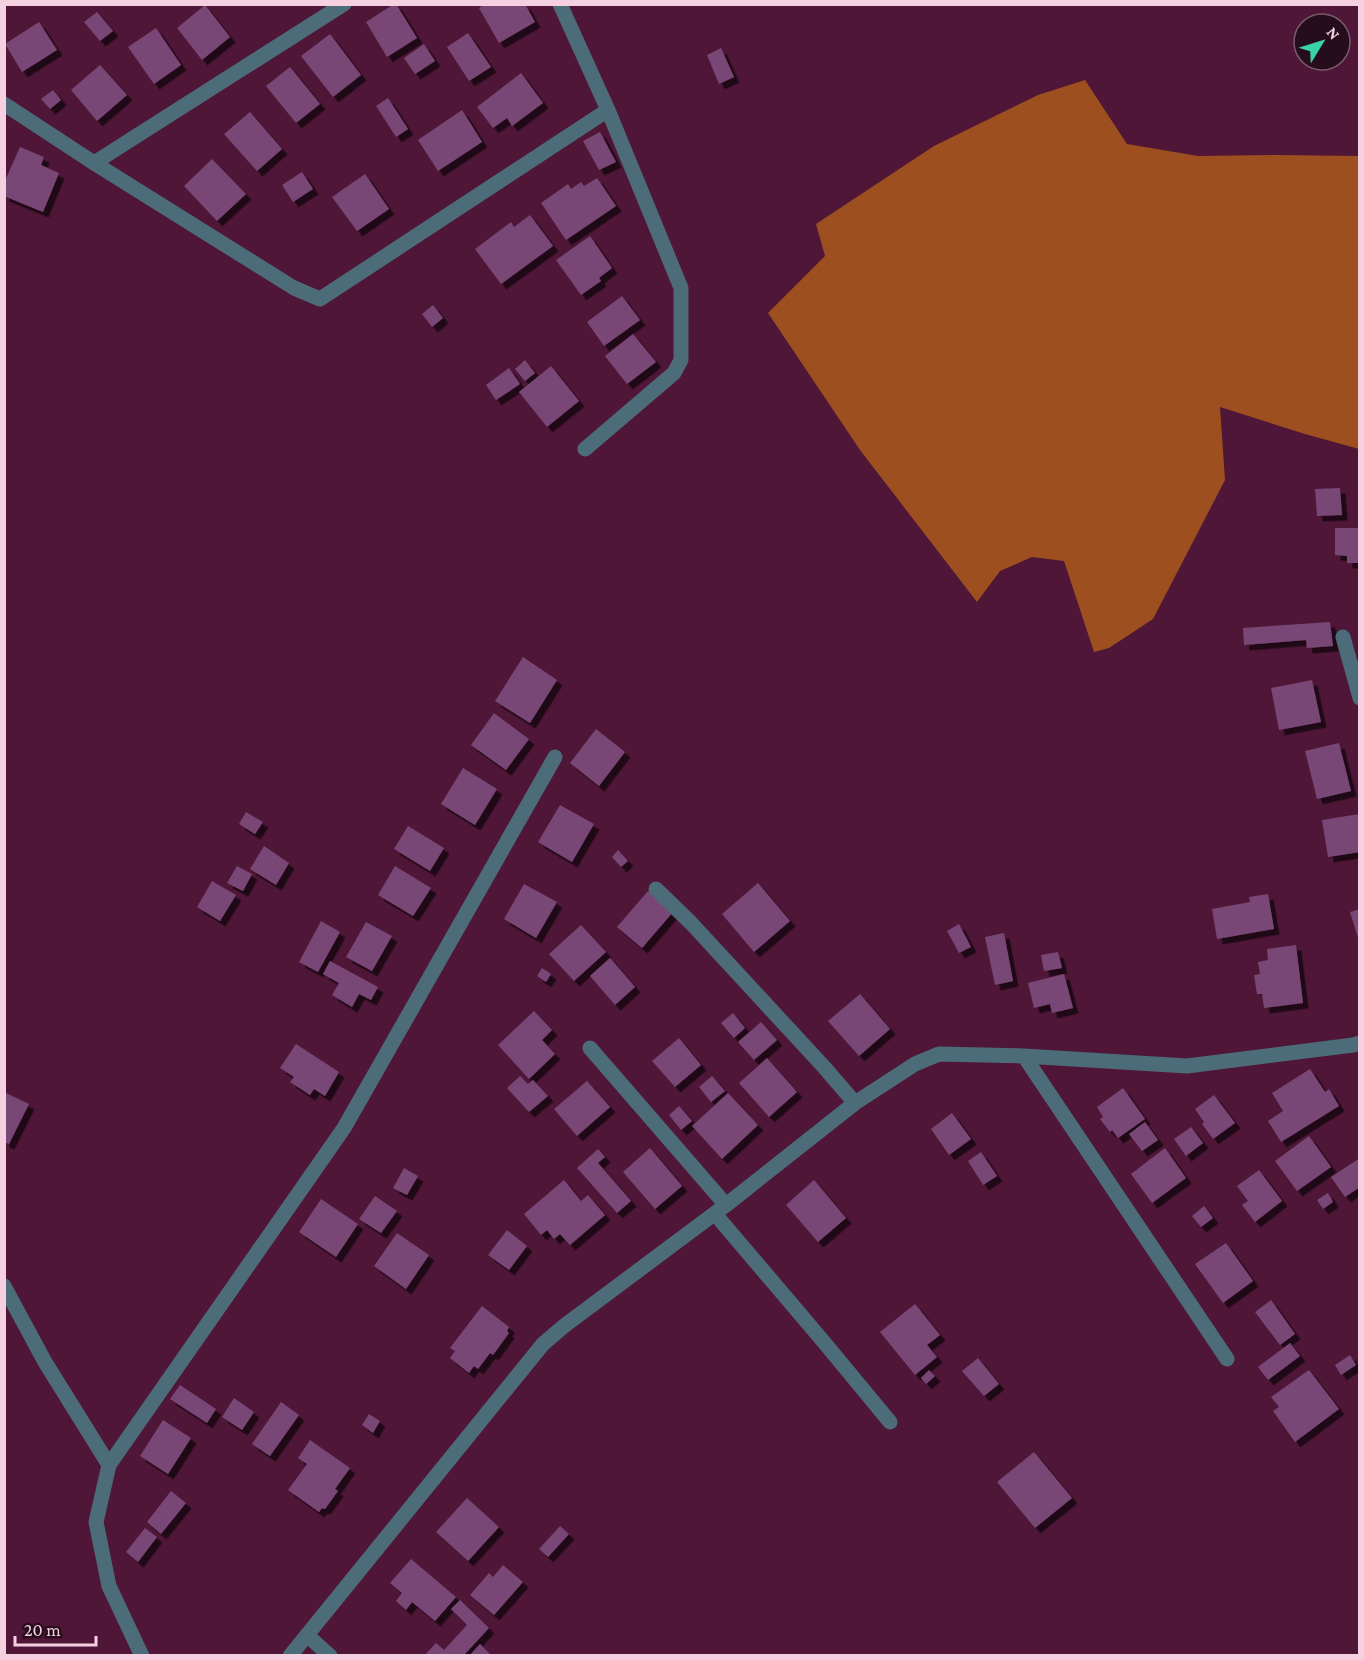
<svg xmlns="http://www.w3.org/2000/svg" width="1364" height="1660" font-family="'Crimson Pro',serif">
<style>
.forest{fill:#9d4f20}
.building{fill:#784776;filter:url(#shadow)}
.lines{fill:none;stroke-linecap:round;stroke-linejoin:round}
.minor{stroke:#4c6c7a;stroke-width:15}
</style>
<defs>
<filter id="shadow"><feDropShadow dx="5.5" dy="5.5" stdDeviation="0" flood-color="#0009"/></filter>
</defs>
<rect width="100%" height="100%" fill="#4f1637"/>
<path class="forest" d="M 1085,80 L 1127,144 L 1198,156 L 1276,155 L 1360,156 L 1359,449 L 1305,434 L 1220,407 L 1225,480 L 1153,619 L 1109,648 L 1094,652 L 1064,561 L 1032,557 L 1000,571 L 977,602 L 860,450 L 768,313 L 825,256 L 816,224 L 934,146 L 1038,95 Z"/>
<path class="building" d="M 394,4 L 396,4 L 417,38 L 387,57 L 366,22 Z
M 485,4 L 525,4 L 535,22 L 499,43 L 479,8 Z
M 205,5 L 230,37 L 202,60 L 177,28 Z
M 97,12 L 113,31 L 100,41 L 84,22 Z
M 39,22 L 57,50 L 22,72 L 5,44 Z
M 156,28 L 181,65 L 154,84 L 128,47 Z
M 468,33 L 491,67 L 469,81 L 447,47 Z
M 330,34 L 361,75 L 333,97 L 301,56 Z
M 424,44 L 435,61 L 415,74 L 404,58 Z
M 721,48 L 734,77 L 719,84 L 707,55 Z
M 100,65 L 127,95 L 97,121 L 71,90 Z
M 290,67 L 320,104 L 296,123 L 266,86 Z
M 521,73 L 543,103 L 512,126 L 507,118 L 493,128 L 477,107 Z
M 53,90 L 61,100 L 50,109 L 41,99 Z
M 388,98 L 408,129 L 396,137 L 376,106 Z
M 462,110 L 482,142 L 438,171 L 418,140 Z
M 250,112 L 282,149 L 257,171 L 224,134 Z
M 600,132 L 616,162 L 599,170 L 583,141 Z
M 20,147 L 44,157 L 41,165 L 59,173 L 43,212 L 4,196 L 4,183 Z
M 212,159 L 246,194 L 217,221 L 184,186 Z
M 302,172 L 313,189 L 293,202 L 282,185 Z
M 365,174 L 389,209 L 357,231 L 332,197 Z
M 597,178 L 616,206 L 566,240 L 541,203 L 568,184 L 571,189 L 581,182 L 584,186 Z
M 530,215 L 553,246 L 501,284 L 475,249 L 511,222 L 514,227 Z
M 590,236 L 612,268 L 599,278 L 601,281 L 581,295 L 556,260 Z
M 622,296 L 640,320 L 604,346 L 587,322 Z
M 433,305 L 443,318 L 432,327 L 422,314 Z
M 633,334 L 656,362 L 627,384 L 605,356 Z
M 525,360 L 535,373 L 525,381 L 515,369 Z
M 551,366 L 579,401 L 547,427 L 519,392 Z
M 509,368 L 520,384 L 496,400 L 486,385 Z
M 1340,488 L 1342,515 L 1317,516 L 1315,489 Z
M 1335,528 L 1360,528 L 1360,563 L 1347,563 L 1347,556 L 1335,555 Z
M 1330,622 L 1333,646 L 1307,648 L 1306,640 L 1244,645 L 1243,628 Z
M 523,657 L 557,680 L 530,723 L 495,701 Z
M 1312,680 L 1321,722 L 1279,730 L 1271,688 Z
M 494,713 L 529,739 L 506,770 L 471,745 Z
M 596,729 L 625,752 L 599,786 L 570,763 Z
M 1339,743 L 1351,791 L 1317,799 L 1305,751 Z
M 463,768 L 497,789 L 475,825 L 441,804 Z
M 560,805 L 594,824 L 572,862 L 538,842 Z
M 246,812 L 263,822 L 255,834 L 239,824 Z
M 1359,814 L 1360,852 L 1328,857 L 1322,820 Z
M 408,826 L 444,848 L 430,871 L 394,849 Z
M 264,846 L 289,863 L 276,885 L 250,869 Z
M 618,850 L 628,861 L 621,867 L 612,857 Z
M 237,866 L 252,874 L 243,891 L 227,883 Z
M 395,866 L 431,888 L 413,916 L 378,895 Z
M 212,881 L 236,895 L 220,921 L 197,907 Z
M 758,883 L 790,921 L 754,952 L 722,914 Z
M 524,884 L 557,902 L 536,938 L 504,919 Z
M 648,891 L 673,912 L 642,948 L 617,927 Z
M 1268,894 L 1274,929 L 1217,939 L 1212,909 L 1250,902 L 1249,897 Z
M 1360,909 L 1360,941 L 1359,941 L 1350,912 Z
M 321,921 L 340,932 L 318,972 L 299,962 Z
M 366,922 L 392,936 L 372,971 L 346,957 Z
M 959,924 L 971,947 L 959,953 L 947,931 Z
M 581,925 L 606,952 L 574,981 L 549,954 Z
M 1004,933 L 1013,981 L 995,985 L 985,937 Z
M 1296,945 L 1303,1003 L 1264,1008 L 1262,994 L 1257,994 L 1254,975 L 1260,974 L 1258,962 L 1268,960 L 1267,949 Z
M 1058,952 L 1062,968 L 1044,971 L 1041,955 Z
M 610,958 L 635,987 L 615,1005 L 590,976 Z
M 330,961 L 378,987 L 371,1000 L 359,994 L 352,1007 L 332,995 L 339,983 L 323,974 Z
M 542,968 L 551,974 L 546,982 L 537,976 Z
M 1064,974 L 1073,1008 L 1052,1013 L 1050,1004 L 1034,1008 L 1028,983 Z
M 860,994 L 890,1029 L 859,1056 L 828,1021 Z
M 534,1011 L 552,1030 L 542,1040 L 555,1054 L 529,1079 L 498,1045 Z
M 733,1013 L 745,1028 L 734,1038 L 721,1023 Z
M 761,1022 L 777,1040 L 754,1060 L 738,1042 Z
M 679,1038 L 701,1065 L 675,1087 L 652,1061 Z
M 296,1044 L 339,1072 L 325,1096 L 314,1089 L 310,1095 L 290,1082 L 294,1077 L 280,1068 Z
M 767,1058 L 797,1092 L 769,1117 L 739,1083 Z
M 1310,1069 L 1325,1092 L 1329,1089 L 1339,1106 L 1281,1142 L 1268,1121 L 1283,1111 L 1272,1093 Z
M 520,1076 L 528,1084 L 533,1080 L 548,1096 L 529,1112 L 507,1088 Z
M 712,1076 L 725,1091 L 711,1102 L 699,1087 Z
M 587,1081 L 610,1107 L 577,1136 L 554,1109 Z
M 1123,1088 L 1145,1119 L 1118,1138 L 1112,1130 L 1110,1132 L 1100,1119 L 1103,1117 L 1097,1107 Z
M 4,1092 L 29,1104 L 9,1144 L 4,1142 Z
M 728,1093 L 758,1125 L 722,1159 L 692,1126 Z
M 1214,1095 L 1235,1123 L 1213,1139 L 1202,1124 L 1204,1122 L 1195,1109 Z
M 679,1106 L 692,1121 L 681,1130 L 669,1115 Z
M 952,1113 L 971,1139 L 949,1155 L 931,1129 Z
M 1145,1122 L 1158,1140 L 1142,1151 L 1129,1134 Z
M 1191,1127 L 1203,1143 L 1186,1156 L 1174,1139 Z
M 1309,1136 L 1331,1167 L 1297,1191 L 1275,1161 Z
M 650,1148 L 682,1186 L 655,1209 L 623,1172 Z
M 1165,1148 L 1186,1178 L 1152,1203 L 1131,1174 Z
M 598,1149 L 605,1157 L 598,1163 L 631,1201 L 617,1213 L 577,1168 Z
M 981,1152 L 997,1176 L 983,1185 L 968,1161 Z
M 1360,1158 L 1360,1187 L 1345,1197 L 1331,1177 Z
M 404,1168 L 418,1176 L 407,1195 L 393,1188 Z
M 1259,1170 L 1282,1201 L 1255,1222 L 1242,1205 L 1248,1201 L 1237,1186 Z
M 564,1180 L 581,1201 L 588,1195 L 605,1215 L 570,1245 L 560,1234 L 554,1239 L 547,1230 L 541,1235 L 524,1214 Z
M 814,1180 L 846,1218 L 818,1242 L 786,1205 Z
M 1328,1193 L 1333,1202 L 1323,1209 L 1317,1200 Z
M 375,1196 L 397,1211 L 381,1233 L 359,1219 Z
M 321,1199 L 358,1224 L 336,1257 L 299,1232 Z
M 1204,1206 L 1213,1218 L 1201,1227 L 1192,1216 Z
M 507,1230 L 527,1246 L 509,1270 L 488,1255 Z
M 397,1233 L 429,1255 L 406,1289 L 374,1266 Z
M 1226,1243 L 1253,1281 L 1223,1303 L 1195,1264 Z
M 1271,1300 L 1295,1334 L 1280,1345 L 1255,1312 Z
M 915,1304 L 940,1335 L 927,1345 L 937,1357 L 915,1375 L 880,1332 Z
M 482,1306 L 509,1327 L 507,1331 L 509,1333 L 493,1355 L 490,1353 L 478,1369 L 474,1366 L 469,1373 L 450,1358 L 455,1351 L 450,1348 Z
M 1290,1343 L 1300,1356 L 1268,1380 L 1258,1367 Z
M 1350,1355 L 1356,1365 L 1341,1375 L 1335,1365 Z
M 978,1358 L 999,1384 L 984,1396 L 962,1371 Z
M 929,1370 L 935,1376 L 926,1384 L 921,1378 Z
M 1309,1370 L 1339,1409 L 1295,1442 L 1273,1411 L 1279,1407 L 1271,1397 Z
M 180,1385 L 216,1409 L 207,1423 L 170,1399 Z
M 234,1398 L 254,1412 L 242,1430 L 222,1417 Z
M 281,1402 L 299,1415 L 270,1456 L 252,1444 Z
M 369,1414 L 380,1421 L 373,1433 L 362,1425 Z
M 163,1420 L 191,1438 L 168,1474 L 140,1456 Z
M 310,1440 L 350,1468 L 335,1489 L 338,1491 L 325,1509 L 322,1508 L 319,1512 L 288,1490 L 307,1464 L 298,1458 Z
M 1034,1452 L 1072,1498 L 1035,1528 L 997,1482 Z
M 171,1491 L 186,1503 L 161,1534 L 147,1522 Z
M 467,1498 L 499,1527 L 468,1561 L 436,1532 Z
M 560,1526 L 569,1534 L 548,1557 L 539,1549 Z
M 145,1528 L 157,1537 L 138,1562 L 126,1552 Z
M 411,1559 L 456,1597 L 435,1621 L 412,1602 L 406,1610 L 396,1601 L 402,1593 L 390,1583 Z
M 503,1565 L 523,1582 L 494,1615 L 470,1595 L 489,1573 L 493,1577 Z
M 460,1600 L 489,1628 L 463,1656 L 424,1656 L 436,1643 L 444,1650 L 467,1625 L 451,1609 Z
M 480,1644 L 492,1656 L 469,1656 Z"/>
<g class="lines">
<path class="minor" d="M 560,4 L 608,110 L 681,288 L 681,360 L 674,373 L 585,449
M 4,104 L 94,163 L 294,288 L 320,299 L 608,110
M 94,163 L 344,4
M 1343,637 L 1360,698
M 656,889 L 691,923 L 824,1067 L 855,1103
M 590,1048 L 726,1205
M 1024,1056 L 1227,1359
M 715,1214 L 823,1341 L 890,1422
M 4,1286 L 45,1362 L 109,1465 L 96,1522 L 109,1586 L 142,1656
M 109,1465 L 344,1128 L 555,757
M 307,1635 L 330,1656
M 290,1656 L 543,1344 L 564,1326 L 726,1205 L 855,1103 L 915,1064 L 939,1054 L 1024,1056 L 1187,1066 L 1353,1045 L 1360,1043"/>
</g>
<rect width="1364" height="1660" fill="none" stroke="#f5d0e1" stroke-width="12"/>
<g transform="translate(1322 42) rotate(52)"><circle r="28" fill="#260d1b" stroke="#795b6a" stroke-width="1.5"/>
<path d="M0-4.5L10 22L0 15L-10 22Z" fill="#38d4a6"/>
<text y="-9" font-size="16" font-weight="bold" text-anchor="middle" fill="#f5d0e1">N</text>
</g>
<path d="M15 1636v9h81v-9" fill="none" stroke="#f5d0e1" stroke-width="3"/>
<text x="24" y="1636" font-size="18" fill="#f5d0e1" stroke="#260d1b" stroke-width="4.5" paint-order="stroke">20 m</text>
</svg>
